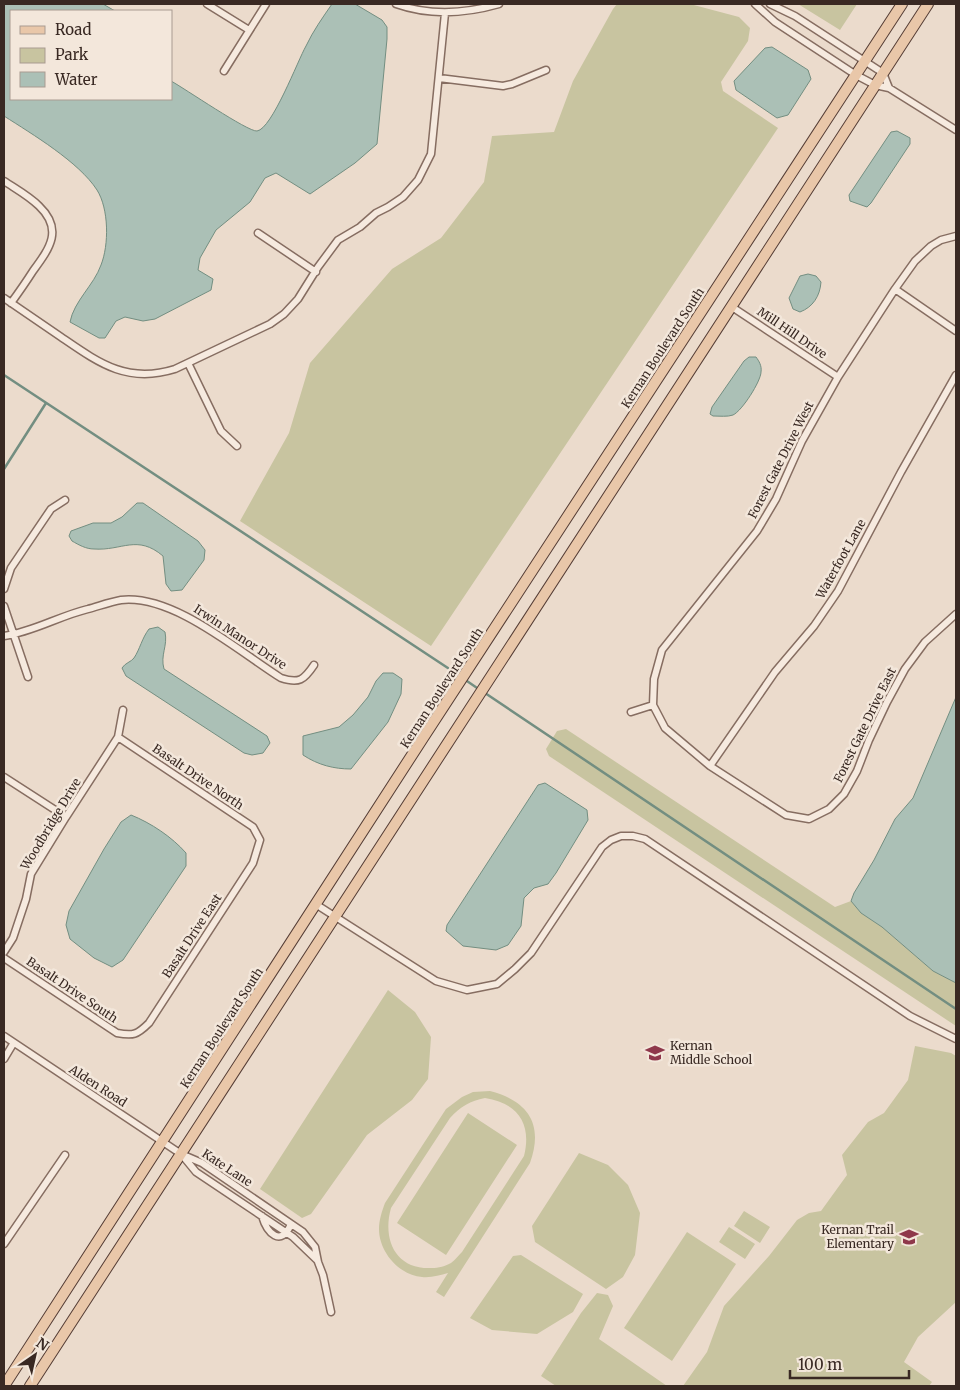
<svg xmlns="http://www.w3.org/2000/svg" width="960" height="1390" font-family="Merriweather,serif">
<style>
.green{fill:#c8c4a0;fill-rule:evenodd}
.water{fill:#abc0b6;stroke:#738e81}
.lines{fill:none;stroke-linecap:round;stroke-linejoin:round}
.stream{stroke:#738e81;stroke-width:2.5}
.minor-casing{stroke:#866d61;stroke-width:9}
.primary-casing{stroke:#553d35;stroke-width:12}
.minor{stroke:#f6eadf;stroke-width:6}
.primary{stroke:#e9c7a9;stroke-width:10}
.labels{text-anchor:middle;stroke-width:5;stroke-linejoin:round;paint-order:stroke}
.street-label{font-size:12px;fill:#392923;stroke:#f3e7db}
.poi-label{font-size:12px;fill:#392923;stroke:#f3e7db;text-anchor:start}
</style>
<rect width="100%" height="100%" fill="#ebdbcc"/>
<path class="green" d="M 617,4 L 690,4 L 739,17 L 750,28 L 748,41 L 721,82 L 723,91 L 778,128 L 431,646 L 240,521 L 289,433 L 310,363 L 392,269 L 441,238 L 484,182 L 492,136 L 554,132 L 573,81 L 613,9 Z
M 798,4 L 857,4 L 840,30 Z
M 566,729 L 835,907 L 851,901 L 861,913 L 882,927 L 933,971 L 956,983 L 956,1026 L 549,756 L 546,749 L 557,731 Z
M 388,990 L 415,1012 L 431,1037 L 428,1079 L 412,1100 L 367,1135 L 311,1214 L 302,1218 L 260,1189 Z
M 915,1046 L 951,1053 L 956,1056 L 956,1302 L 918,1337 L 904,1362 L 932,1382 L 929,1386 L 683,1386 L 707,1352 L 724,1306 L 769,1256 L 797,1220 L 809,1213 L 821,1211 L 847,1175 L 842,1155 L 868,1122 L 884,1113 L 908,1080 Z
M 490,1091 C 528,1101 544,1124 530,1163 L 444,1297 L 436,1292 L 448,1273 C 440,1275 431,1278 422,1277 C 399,1275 379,1252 379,1229 C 379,1220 382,1211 385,1203 L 446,1109 L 462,1097 L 473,1092 ZM 485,1098 C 518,1103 532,1124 524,1156 L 462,1252 C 459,1255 455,1260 451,1263 C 446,1266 438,1268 432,1268 C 396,1270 382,1240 391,1208 L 450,1118 C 461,1106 470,1101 485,1098 Z
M 468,1113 L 517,1145 L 446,1255 L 397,1223 Z
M 579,1153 L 608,1165 L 628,1185 L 640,1213 L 635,1255 L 623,1277 L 606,1289 L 535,1242 L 532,1226 Z
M 744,1211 L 770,1227 L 760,1243 L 734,1226 Z
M 729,1227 L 755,1244 L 745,1259 L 719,1242 Z
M 687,1232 L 736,1264 L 672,1361 L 624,1328 Z
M 521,1255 L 583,1294 L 573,1312 L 537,1334 L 492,1330 L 470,1318 L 513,1256 Z
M 597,1293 L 608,1295 L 613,1306 L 599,1339 L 667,1386 L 556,1386 L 541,1376 L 581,1313 Z"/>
<path class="water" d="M 4,4 L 103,4 L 115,11 L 11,11 L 11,99 L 171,99 L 171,81 C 184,88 248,132 257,131 C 272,129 298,60 306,46 C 313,31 323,17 332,4 L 355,4 L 382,20 L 387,27 L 387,39 L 377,144 L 355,163 L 310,194 L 276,173 L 265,178 L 250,202 L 216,230 L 200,258 L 198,270 L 213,279 L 211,290 L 155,319 L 143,321 L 125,317 L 116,321 L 105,338 L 99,338 L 70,322 C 74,301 94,285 101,265 C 109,245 109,209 97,190 C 79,162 32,134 4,116 Z
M 772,47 L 808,70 L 811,79 L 788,115 L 777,118 L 736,90 L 734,81 L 765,48 Z
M 897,131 L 910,138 L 910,144 L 871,203 L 867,207 L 850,201 L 849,195 L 891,132 Z
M 808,274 L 816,276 L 821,282 C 820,296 813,307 800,312 L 793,309 L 789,298 L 800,276 Z
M 749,357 L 756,357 C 759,361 762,366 761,372 C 761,381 742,411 733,415 C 728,417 719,416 713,416 L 710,414 L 712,407 L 744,361 Z
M 137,503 L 143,503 L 198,541 L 205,550 L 204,560 L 182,590 L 171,591 L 166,584 L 163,556 C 137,534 122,551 94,549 C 86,549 79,545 72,541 L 69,536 L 71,531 L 93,523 L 111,523 L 122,517 Z
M 158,627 L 165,632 C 168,646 160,655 164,669 L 267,736 L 270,743 L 263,753 L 252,755 L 244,753 L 126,676 L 122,668 C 125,663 131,662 134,658 C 140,649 142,638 149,629 Z
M 383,673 L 393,673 L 402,679 L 401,694 L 388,722 L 351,769 C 334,769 318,765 303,755 L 303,736 L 339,727 L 353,715 L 368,697 L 376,681 Z
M 956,697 L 956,983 L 933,971 L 882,927 L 861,913 L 851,901 L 854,893 L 874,860 L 895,819 L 913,798 Z
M 545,783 L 587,810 L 588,820 L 556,873 L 548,884 L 534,888 L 524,898 L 521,926 L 508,945 L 496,950 L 463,946 L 446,931 L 447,925 L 538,785 Z
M 131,815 C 151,823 172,837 186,853 L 186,866 L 123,960 L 112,967 L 94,958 L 70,939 L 66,925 L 69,911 L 104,849 L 121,822 Z"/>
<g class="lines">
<path class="stream" d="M 4,375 L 460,676
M 4,469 L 46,403
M 464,679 L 480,690
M 485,693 L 956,1009"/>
<g class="minor-casing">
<path id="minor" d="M 207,4 L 249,30
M 396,4 C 430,16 464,14 499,4
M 755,4 L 775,22 L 856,75 L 875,85 L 889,88 L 956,130
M 770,4 L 795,16 L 883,73 L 889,88
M 224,71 L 266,4
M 439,78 L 503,86 L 512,84 L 546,70
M 4,181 C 16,189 29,196 39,206 C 64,230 49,249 33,271 C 26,282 19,292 11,303
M 258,233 L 316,272
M 956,236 L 941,240 L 931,246 L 915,261 L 895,289 L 838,377 L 802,441 L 776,499 L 757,531 L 662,650 L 654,679 L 653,705 L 665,728 L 710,766 L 786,815 L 809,819 L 829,809 L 844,794 L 857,771 L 869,740 L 887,702 L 905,669 L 925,642 L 956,614
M 895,289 L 956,331
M 4,298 C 23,311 42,324 61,337 C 99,363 127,384 175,369 L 270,324 L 284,314 L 298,299 L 318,267 L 338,240 L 360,227 L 376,213 L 388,207 L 403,197 L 418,180 L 431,154 L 445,13
M 732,307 L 838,377
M 188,363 L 221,431 L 237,446
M 4,589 L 11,568 L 51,509 L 65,500
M 4,606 L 28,677
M 4,636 C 33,632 59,616 88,609 C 99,606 110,602 121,600 C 173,594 238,651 281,678 C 299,684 304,680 314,665
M 631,712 L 653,705
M 710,766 L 775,672 L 814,626 L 838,591 L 901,472 L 956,375
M 4,777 L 66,817
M 317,905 L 436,981 L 467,990 L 497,984 L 515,969 L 531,953 L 602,847 L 611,840 L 621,836 L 633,836 L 645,839 L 910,1016 L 956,1039
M 4,952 L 13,938 L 26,899 L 31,874 L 66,817 L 118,737 L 123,710
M 4,958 L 117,1033 C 133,1036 137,1035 149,1023 L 253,863 L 260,840 L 253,827 L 118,737
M 4,1036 L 181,1154 L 202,1163 L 303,1232 L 315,1247 L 318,1262 L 323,1275 L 331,1312
M 4,1059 L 13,1044
M 182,1155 L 196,1172 L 293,1237 L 317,1260
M 262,1216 C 267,1233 281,1248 291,1224
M 4,1244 L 65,1155"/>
</g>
<g class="primary-casing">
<path id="primary" d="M 4,1386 L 423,738 L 902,4
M 30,1386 L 928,4"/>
</g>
<use href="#minor" class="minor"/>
<use href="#primary" class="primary"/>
</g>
<defs>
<g id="school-bare" transform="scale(1.5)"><path d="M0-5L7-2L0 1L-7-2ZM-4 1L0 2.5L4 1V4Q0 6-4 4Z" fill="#8f384b" stroke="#f3e7db" stroke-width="2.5" paint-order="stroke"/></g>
</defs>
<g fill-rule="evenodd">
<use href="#school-bare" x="655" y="1053"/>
<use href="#school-bare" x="909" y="1237"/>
</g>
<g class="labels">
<g class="street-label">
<text transform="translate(792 333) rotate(34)" y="4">Mill Hill Drive</text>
<text transform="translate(663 348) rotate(-57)" y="4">Kernan Boulevard South</text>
<text transform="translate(781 460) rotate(-63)" y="4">Forest Gate Drive West</text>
<text transform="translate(841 559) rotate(-61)" y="4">Waterfoot Lane</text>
<text transform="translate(240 637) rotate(33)" y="4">Irwin Manor Drive</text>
<text transform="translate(442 688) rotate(-57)" y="4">Kernan Boulevard South</text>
<text transform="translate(865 725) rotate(-64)" y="4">Forest Gate Drive East</text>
<text transform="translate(198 777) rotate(34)" y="4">Basalt Drive North</text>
<text transform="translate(51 824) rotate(-59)" y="4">Woodbridge Drive</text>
<text transform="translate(192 936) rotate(-57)" y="4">Basalt Drive East</text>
<text transform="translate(72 990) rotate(34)" y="4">Basalt Drive South</text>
<text transform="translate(222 1028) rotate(-57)" y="4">Kernan Boulevard South</text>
<text transform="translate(98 1086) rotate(33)" y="4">Alden Road</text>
<text transform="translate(227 1168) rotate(33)" y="4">Kate Lane</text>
</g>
<g class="poi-label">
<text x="670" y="1050">Kernan<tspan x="670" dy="14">Middle School</tspan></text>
<text x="894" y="1234" text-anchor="end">Kernan Trail<tspan x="894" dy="14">Elementary</tspan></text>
</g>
</g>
<rect width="960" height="1390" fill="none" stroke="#392923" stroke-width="10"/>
<rect x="10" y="10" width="162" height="90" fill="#f3e7db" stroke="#a99b91"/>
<rect x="20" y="26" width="25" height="8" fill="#e9c7a9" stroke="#a99b91"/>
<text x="55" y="35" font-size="15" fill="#392923">Road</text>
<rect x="20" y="48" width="25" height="15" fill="#c8c4a0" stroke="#a99b91"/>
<text x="55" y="60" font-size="15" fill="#392923">Park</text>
<rect x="20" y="72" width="25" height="15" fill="#abc0b6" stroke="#a99b91"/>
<text x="55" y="85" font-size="15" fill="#392923">Water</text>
<g transform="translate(35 1355) rotate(34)" stroke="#f3e7db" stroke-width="4" paint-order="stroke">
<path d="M0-4L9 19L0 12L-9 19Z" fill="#392923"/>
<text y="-8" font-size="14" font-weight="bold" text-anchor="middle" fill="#392923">N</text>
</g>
<path d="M790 1370v8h119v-8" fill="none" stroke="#392923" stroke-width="2.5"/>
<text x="798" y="1370" font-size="15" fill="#392923" stroke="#f3e7db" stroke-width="4" paint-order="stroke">100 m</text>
</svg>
